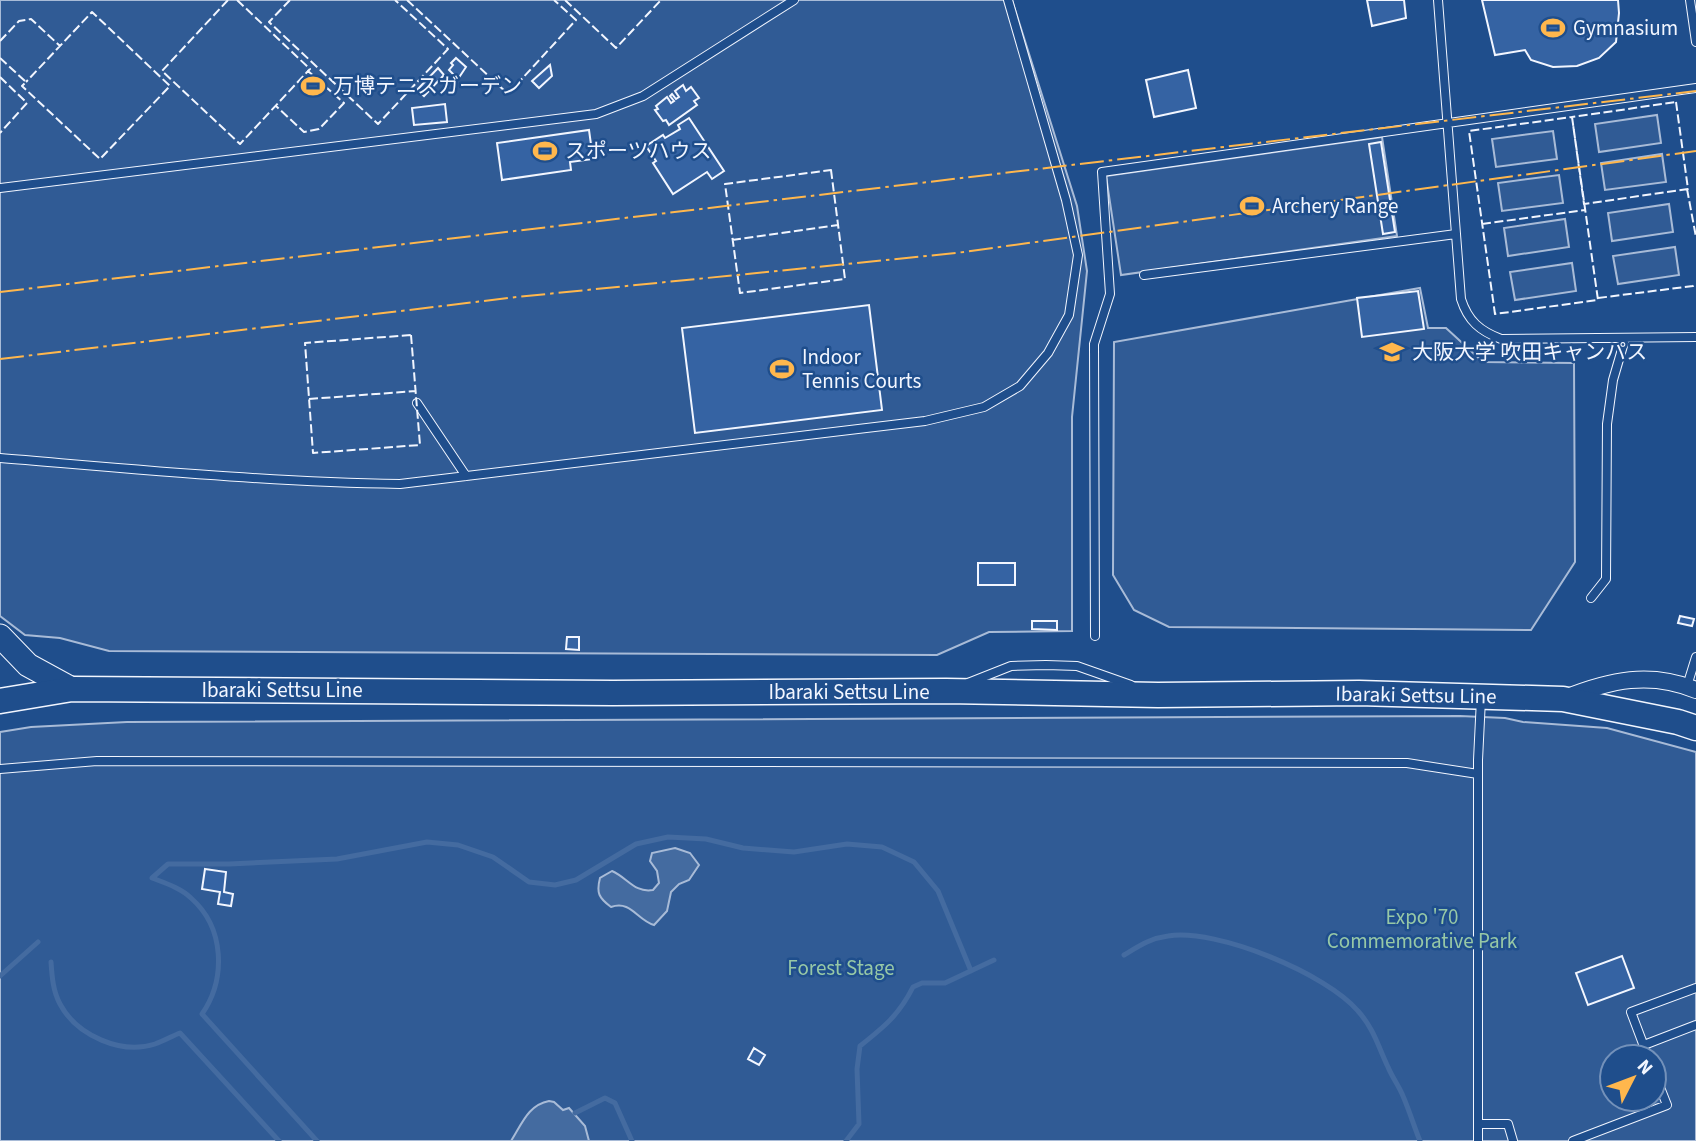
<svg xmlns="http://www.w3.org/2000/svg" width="1696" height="1141" font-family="'Source Sans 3','Noto Sans JP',sans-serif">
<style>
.green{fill:#305b95;stroke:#a8bbd7;stroke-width:2;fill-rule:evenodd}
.water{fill:#446ba0;stroke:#a8bbd7;stroke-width:2}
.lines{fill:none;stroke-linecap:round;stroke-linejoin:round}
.stream{stroke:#446ba0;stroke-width:5}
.building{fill:#3563a3;stroke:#f2f6ff;stroke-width:2}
.service-casing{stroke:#f2f6ff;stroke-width:10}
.minor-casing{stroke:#f2f6ff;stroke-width:18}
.secondary-casing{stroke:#f2f6ff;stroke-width:25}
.primary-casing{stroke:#f2f6ff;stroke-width:27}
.service{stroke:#1f4e8c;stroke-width:8}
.minor{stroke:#1f4e8c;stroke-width:16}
.secondary{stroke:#1f4e8c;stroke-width:23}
.primary{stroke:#1f4e8c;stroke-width:24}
.fence{stroke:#f2f6ff;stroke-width:2;stroke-dasharray:9 3.5;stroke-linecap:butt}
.power{stroke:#ffb74d;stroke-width:2;stroke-dasharray:24 5 3.5 5;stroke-linecap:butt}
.labels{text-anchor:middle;stroke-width:5;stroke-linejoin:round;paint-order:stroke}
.poi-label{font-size:21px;fill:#f2f6ff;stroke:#1f4e8c;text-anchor:start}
.street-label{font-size:21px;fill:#f2f6ff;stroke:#1f4e8c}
.park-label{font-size:21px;fill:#97c8a6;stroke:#1f4e8c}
</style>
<rect width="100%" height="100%" fill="#1f4e8c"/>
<path class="green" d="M 0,0 L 1012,0 L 1077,206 L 1087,271 L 1072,417 L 1072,631 L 989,632 L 937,655 L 109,651 L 60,638 L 25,635 L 0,616 Z
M 1657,115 L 1661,143 L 1599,152 L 1595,124 Z
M 1553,131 L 1557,159 L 1496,167 L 1492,139 Z
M 1382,137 L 1397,236 L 1121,275 L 1106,176 Z
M 1662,154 L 1666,182 L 1605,190 L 1601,163 Z
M 1559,175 L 1563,203 L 1502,211 L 1498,183 Z
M 1669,204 L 1673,232 L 1612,241 L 1608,213 Z
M 1565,219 L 1569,247 L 1508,256 L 1504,228 Z
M 1675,247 L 1679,275 L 1618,284 L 1613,256 Z
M 1572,263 L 1576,291 L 1515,300 L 1510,272 Z
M 1420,288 L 1428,328 L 1446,328 L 1483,362 L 1574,363 L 1575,562 L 1531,630 L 1169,627 L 1134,610 L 1113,575 L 1114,342 Z
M 1460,716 L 1505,718 L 1523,722 L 1607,728 L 1696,752 L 1696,1141 L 0,1141 L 0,732 L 31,727 L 127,722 ZM 1612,1057 L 1654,1057 L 1654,1099 L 1612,1099 Z"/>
<path class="water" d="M 675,848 L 690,853 L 699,865 L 689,880 L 679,884 L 671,892 L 667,911 L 654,925 C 637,920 631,900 611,907 C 599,898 596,893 600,878 L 612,871 C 628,878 634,893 653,890 L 659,883 L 657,871 L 650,861 L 652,853 Z
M 549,1101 L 554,1102 L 563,1110 L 569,1108 L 585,1126 L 589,1141 L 511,1141 C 522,1124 528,1105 549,1101 Z"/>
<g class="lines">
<path class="stream" d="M 1124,955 C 1139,946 1151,938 1168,936 C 1217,928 1327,974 1358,1011 C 1374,1029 1378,1046 1388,1067 C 1392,1077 1399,1086 1403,1096 C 1409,1110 1414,1126 1420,1141
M 51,962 C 52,977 53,991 60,1004 C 77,1036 122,1055 155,1044 C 164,1041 172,1036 180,1033 L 279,1141
M 0,976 L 38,942
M 575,1113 L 605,1098 L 615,1103 L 632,1141
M 317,1141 L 202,1014 C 226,979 225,928 191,898 C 181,888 165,883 152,878 L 168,864 L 229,864 L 337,859 L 427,842 L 458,845 L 493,857 L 529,882 L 555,885 L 576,880 L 636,844 L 668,837 L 706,839 L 743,848 L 794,852 L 847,844 L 882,847 L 914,862 L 938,891 L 971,971
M 846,1141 L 859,1124 L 857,1069 L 860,1046 C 884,1027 899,1015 913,987 L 922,983 L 945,983 L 994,960"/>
</g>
<path class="building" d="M 1367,0 L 1404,0 L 1406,18 L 1372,26 Z
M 1482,0 L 1618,0 L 1619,13 L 1616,42 L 1599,58 L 1577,66 L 1553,67 L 1531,60 L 1525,50 L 1495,55 Z
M 456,58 L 466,67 L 458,79 L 449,70 L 453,65 L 451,63 Z
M 550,65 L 552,76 L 539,88 L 532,81 Z
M 438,68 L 444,75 L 424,96 L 417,90 Z
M 1188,70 L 1196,108 L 1154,117 L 1146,80 Z
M 683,85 L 686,91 L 691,87 L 699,98 L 694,101 L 697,105 L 669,125 L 666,120 L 663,121 L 655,110 L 658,109 L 656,106 L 667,97 L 671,103 L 674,101 L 670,96 L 672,94 L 676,99 L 679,97 L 675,91 Z
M 445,104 L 447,122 L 414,125 L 412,108 Z
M 689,118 L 724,171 L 712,179 L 707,172 L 673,194 L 653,163 L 656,161 L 646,146 L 663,135 L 665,138 L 680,129 L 678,125 Z
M 589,130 L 593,159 L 570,162 L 571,170 L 502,180 L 497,143 Z
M 1381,142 L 1395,232 L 1383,234 L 1369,144 Z
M 1418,291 L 1424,329 L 1362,337 L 1357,298 Z
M 869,305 L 882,410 L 695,433 L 682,328 Z
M 978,563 L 1015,563 L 1015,585 L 978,585 Z
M 1680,616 L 1694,619 L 1692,626 L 1678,623 Z
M 1032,621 L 1057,621 L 1057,630 L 1032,629 Z
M 567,637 L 579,637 L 579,650 L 566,649 Z
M 205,869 L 226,872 L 224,892 L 233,894 L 231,906 L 218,904 L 220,892 L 202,889 Z
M 1622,956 L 1634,988 L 1588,1005 L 1576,973 Z
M 754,1048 L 765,1055 L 759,1065 L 748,1059 Z"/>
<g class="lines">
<g class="service-casing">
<path id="service" d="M 1438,0 L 1461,299 C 1468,321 1480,331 1501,339 L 1696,337
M 1690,0 L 1696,42
M 0,188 L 596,114 L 643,96 L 794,0
M 1144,275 L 1456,234
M 417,403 L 466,476
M 0,458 C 133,469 266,482 400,484 L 925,421 L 984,407 L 1020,386 L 1048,353 L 1069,315 L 1078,255 L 1066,200 L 1008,0
M 1591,598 L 1606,579 L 1607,424 L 1613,380 L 1625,339
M 1095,636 L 1094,344 L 1110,294 L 1102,172 L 1696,88
M 968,683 L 1011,666 L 1046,665 L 1077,666 L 1131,685
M 1687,686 L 1696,657
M 0,769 L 97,761 L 1407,763 L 1478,774
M 1644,1045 L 1696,1025
M 1648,1057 L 1631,1012 L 1696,988
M 1479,1124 L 1508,1124 L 1513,1141
M 1478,1141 L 1478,760 L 1481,699
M 1573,1141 L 1667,1105 L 1654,1072"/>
</g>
<g class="minor-casing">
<path id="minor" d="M 1565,698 C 1610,680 1650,671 1696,690"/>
</g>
<g class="secondary-casing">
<path id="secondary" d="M 0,636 L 28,665 L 72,689"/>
</g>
<g class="primary-casing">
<path id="primary" d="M 0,701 L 72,689 L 613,693 L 946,691 L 1158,695 L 1359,693 L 1563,699 L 1678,722 L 1696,728"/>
</g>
<use href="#service" class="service"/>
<use href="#minor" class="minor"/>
<use href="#secondary" class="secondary"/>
<use href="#primary" class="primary"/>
<path class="fence" d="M 228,0 L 162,71 L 240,144 L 308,71
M 237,0 L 310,69 L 308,71 L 344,103 L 319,129 L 304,132 L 276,106
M 290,0 L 269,22 L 378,124 L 448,49 L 395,0
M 407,0 L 508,94 L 576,20 L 554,0
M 565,0 L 616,48 L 661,0
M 0,41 L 19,21 L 31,19 L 60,46
M 0,58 L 26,82 L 22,86 L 100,159 L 170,86 L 92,12 L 26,82
M 0,77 L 27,103 L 0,133
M 1676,102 L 1688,189 L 1584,204 L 1572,117 Z
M 1572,117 L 1598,300 L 1495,314 L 1469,131 Z
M 831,170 L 845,279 L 740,293 L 725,184 Z
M 1687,189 L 1696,237
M 1482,224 L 1585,210
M 732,240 L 838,225
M 1598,298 L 1693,286 L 1696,283
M 411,335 L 420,445 L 313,453 L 305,343 Z
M 309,399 L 416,391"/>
<path class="power" d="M 0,292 L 1696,91
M 0,359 L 517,297 L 956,253 L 1696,151"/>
</g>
<defs>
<g id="stadium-bare" transform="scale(1.89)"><path d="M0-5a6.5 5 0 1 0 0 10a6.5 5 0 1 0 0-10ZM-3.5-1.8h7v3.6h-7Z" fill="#ffb74d" stroke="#1f4e8c" stroke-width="2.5" paint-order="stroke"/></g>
<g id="university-bare" transform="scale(1.89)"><path d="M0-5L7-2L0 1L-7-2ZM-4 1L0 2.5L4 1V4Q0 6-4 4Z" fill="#ffb74d" stroke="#1f4e8c" stroke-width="2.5" paint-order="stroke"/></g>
</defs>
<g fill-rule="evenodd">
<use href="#stadium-bare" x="1553" y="28"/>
<use href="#stadium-bare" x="313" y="86"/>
<use href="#stadium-bare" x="545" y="151"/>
<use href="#stadium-bare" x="1252" y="206"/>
<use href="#university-bare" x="1392" y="352"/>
<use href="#stadium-bare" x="782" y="369"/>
</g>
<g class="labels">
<g class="poi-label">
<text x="1573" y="35">Gymnasium</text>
<text x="333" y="93">万博テニスガーデン</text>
<text x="565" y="158">スポーツハウス</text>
<text x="1272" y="213">Archery Range</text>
<text x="1412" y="359">大阪大学 吹田キャンパス</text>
<text x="802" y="364">Indoor<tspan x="802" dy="24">Tennis Courts</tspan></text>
</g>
<g class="street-label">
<text x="282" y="697">Ibaraki Settsu Line</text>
<text x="849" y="699">Ibaraki Settsu Line</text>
<text transform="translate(1416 695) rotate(1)" y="7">Ibaraki Settsu Line</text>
</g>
<g class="park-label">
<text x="1422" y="924">Expo '70<tspan x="1422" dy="24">Commemorative Park</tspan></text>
<text x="841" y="975">Forest Stage</text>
</g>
</g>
<g transform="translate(1633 1078) rotate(48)"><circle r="33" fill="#1f4e8c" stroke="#7391ba" stroke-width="2"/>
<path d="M0-5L12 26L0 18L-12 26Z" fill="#ffb74d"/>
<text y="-10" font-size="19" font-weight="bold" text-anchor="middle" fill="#f2f6ff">N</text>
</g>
</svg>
